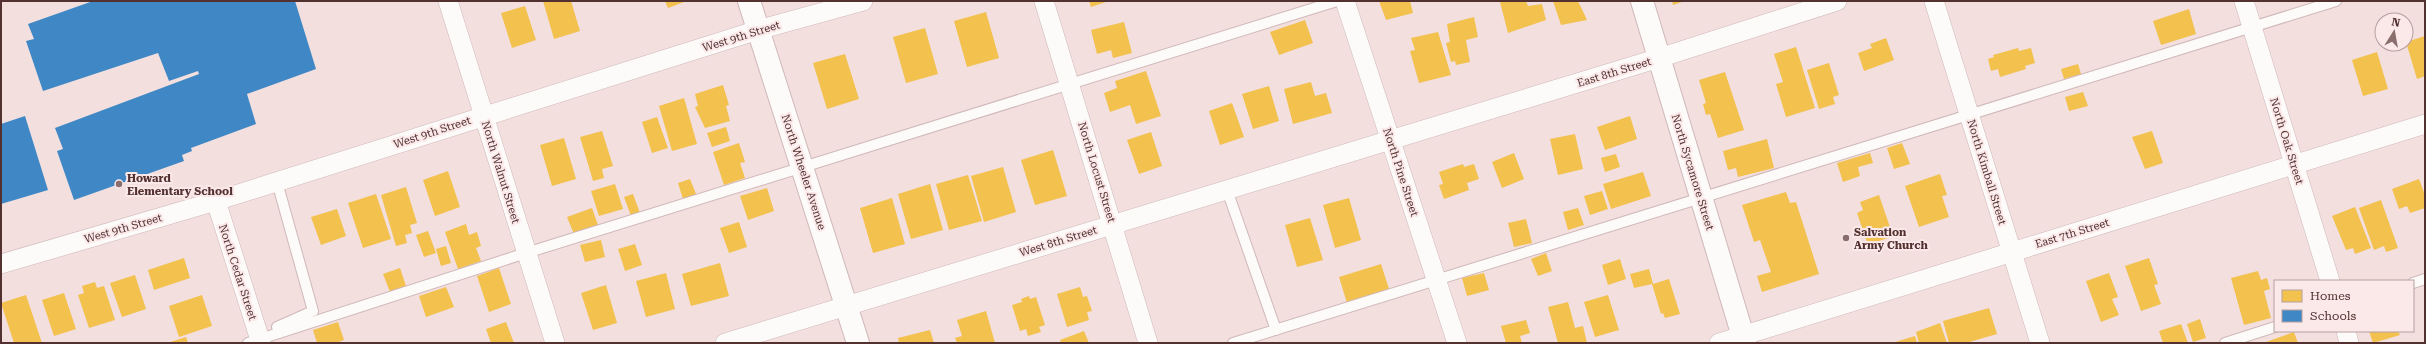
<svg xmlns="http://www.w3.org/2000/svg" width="2426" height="344" font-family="'Roboto Serif',serif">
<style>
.homes{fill:#f2c14e}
.schools{fill:#3f88c5}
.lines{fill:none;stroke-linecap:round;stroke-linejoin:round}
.service-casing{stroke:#d0b8b8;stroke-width:12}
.minor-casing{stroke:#d0b8b8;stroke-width:20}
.tertiary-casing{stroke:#d0b8b8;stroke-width:24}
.secondary-casing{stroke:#d0b8b8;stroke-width:24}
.service{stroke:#fdfafa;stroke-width:10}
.minor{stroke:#fdfafa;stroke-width:19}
.tertiary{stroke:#fdfafa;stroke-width:22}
.secondary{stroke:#fdfafa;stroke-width:22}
.poi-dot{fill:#8a6e6d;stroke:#fbe9e9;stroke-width:1.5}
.labels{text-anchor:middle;stroke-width:4;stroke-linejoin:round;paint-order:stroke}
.street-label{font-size:11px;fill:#523130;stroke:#fbe9e9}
.poi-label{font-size:11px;font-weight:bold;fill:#523130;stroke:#fbe9e9;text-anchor:start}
</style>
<rect width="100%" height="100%" fill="#f2dfde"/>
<path class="homes" d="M 543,1 L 571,1 L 580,31 L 554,39 Z
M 665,1 L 687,1 L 668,8 Z
M 1089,1 L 1109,1 L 1091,7 Z
M 1379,1 L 1410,1 L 1413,13 L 1386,20 Z
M 1526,1 L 1528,6 L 1542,4 L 1546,20 L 1508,33 L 1500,2 Z
M 1553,1 L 1578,1 L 1587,20 L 1561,25 Z
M 1672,1 L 1685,1 L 1673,5 Z
M 525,6 L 536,40 L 512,48 L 501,13 Z
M 2189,9 L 2196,34 L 2161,45 L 2153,21 Z
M 986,12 L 999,58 L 967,67 L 954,21 Z
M 1474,17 L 1478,37 L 1466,40 L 1470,62 L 1456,65 L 1455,61 L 1451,62 L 1446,43 L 1450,42 L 1447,24 Z
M 1305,20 L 1313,43 L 1279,55 L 1270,32 Z
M 1124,22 L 1132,53 L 1113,58 L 1111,50 L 1097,54 L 1091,30 Z
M 925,28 L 938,74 L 906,83 L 893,37 Z
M 1438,32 L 1451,75 L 1419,83 L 1410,51 L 1415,50 L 1411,38 Z
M 2425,36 L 2425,76 L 2417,79 L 2406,42 Z
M 1886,38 L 1894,60 L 1864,71 L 1858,53 L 1872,48 L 1870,44 Z
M 1796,47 L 1815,108 L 1786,117 L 1776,84 L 1783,82 L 1774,54 Z
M 2018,48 L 2019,51 L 2031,48 L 2035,63 L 2025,66 L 2026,69 L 2000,77 L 1998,69 L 1991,71 L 1988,59 L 1994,57 L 1993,55 Z
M 2377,52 L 2388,89 L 2363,96 L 2352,60 Z
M 845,54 L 859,99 L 827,109 L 813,63 Z
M 1829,63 L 1839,95 L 1833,97 L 1835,104 L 1819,109 L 1807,70 Z
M 2078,64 L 2081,74 L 2064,79 L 2061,69 Z
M 1146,71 L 1161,116 L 1136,124 L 1130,105 L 1110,112 L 1104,93 L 1117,88 L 1115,81 Z
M 1725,72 L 1744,130 L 1718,138 L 1710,114 L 1706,115 L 1703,104 L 1706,103 L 1699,80 Z
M 1311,82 L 1315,96 L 1326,93 L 1332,113 L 1293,124 L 1284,89 Z
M 723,85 L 729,105 L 726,106 L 730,121 L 705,128 L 695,107 L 698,106 L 695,94 Z
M 1269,86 L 1279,121 L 1253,129 L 1242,94 Z
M 2083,92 L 2088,106 L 2069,111 L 2065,97 Z
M 684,98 L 697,144 L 672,151 L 659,106 Z
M 1232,103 L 1244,137 L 1220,145 L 1209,111 Z
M 1630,116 L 1637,139 L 1605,150 L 1597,127 Z
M 657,117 L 668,148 L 652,153 L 642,122 Z
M 726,127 L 730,141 L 712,147 L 707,133 Z
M 602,131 L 613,166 L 602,169 L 604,178 L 593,181 L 580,137 Z
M 2152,131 L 2163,163 L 2145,169 L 2132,137 Z
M 1151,132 L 1162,166 L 1139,174 L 1127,140 Z
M 1575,134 L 1583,169 L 1558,175 L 1550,139 Z
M 564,138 L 576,179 L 552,186 L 540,145 Z
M 1767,139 L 1774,168 L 1738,177 L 1736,168 L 1728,170 L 1723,151 Z
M 739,143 L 745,162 L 740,163 L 745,178 L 724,185 L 713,152 Z
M 1902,143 L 1910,164 L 1894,169 L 1887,148 Z
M 1053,150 L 1067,196 L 1035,205 L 1021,160 Z
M 1514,153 L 1524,179 L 1502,188 L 1492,162 Z
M 1870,153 L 1873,163 L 1858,167 L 1860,176 L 1843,182 L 1837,163 Z
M 1616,154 L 1620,167 L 1605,172 L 1601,158 Z
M 1463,164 L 1464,167 L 1474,164 L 1479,179 L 1467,183 L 1469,190 L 1444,199 L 1439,185 L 1443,184 L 1439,172 Z
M 1003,167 L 1016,212 L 984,222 L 971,176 Z
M 448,171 L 460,207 L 435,216 L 423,180 Z
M 1643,172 L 1651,196 L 1611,209 L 1603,184 Z
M 1940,174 L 1947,195 L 1942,196 L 1949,217 L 1919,227 L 1905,186 Z
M 968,175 L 982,221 L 949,230 L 936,184 Z
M 690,179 L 696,194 L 683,199 L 678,183 Z
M 2419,179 L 2425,195 L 2425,208 L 2410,213 L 2407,206 L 2399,209 L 2392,189 Z
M 615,184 L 623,209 L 599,216 L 591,191 Z
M 930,184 L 943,230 L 911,239 L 898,194 Z
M 406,187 L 417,223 L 410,225 L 412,233 L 405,235 L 407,243 L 396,246 L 381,195 Z
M 767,188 L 774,211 L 748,220 L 740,196 Z
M 1602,191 L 1608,209 L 1590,215 L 1584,196 Z
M 1786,192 L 1790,203 L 1796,202 L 1819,274 L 1762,292 L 1757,276 L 1771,272 L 1760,240 L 1754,242 L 1742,205 Z
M 376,194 L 391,239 L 363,248 L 348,203 Z
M 633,194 L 640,213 L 631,216 L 624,197 Z
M 1879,195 L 1893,236 L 1868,245 L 1857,213 L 1863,210 L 1860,202 Z
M 892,198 L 905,244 L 873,253 L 860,208 Z
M 1349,198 L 1361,240 L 1335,248 L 1323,205 Z
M 2381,200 L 2398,248 L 2386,252 L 2384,246 L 2374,250 L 2359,208 Z
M 2355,207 L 2371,248 L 2355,254 L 2353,248 L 2346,250 L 2332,216 Z
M 592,208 L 598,225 L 574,234 L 567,217 Z
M 1578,208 L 1584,225 L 1568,230 L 1563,212 Z
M 337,209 L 346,236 L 321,245 L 311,217 Z
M 1310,218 L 1323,260 L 1297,267 L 1285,225 Z
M 1526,219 L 1532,243 L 1514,247 L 1508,223 Z
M 739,222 L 747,247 L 729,253 L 720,228 Z
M 466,224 L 469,235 L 477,232 L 481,246 L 476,248 L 481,261 L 458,269 L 445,232 Z
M 428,231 L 436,253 L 424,257 L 416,235 Z
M 601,240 L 605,257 L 585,262 L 580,245 Z
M 635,244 L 642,265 L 625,271 L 618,249 Z
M 446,246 L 451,263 L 441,266 L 436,249 Z
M 1546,253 L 1552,271 L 1538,276 L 1531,259 Z
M 184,258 L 190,278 L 154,290 L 148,270 Z
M 2149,258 L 2158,284 L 2154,285 L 2161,304 L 2141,311 L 2125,266 Z
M 1620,259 L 1626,279 L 1608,285 L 1602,265 Z
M 720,263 L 729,296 L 691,306 L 682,274 Z
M 1381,264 L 1389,289 L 1347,303 L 1339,277 Z
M 400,268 L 406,286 L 390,292 L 383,274 Z
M 499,268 L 511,304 L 489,312 L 477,276 Z
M 1649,269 L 1653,284 L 1669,279 L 1680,314 L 1665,318 L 1663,313 L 1661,314 L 1652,284 L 1634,288 L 1630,274 Z
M 2258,271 L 2261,280 L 2267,278 L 2270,289 L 2264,291 L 2271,318 L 2244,325 L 2231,278 Z
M 666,273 L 675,309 L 646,317 L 636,281 Z
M 1484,273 L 1489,290 L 1467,296 L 1462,278 Z
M 2109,273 L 2118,297 L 2112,299 L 2119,315 L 2101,322 L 2086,281 Z
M 135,275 L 146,309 L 122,317 L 110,283 Z
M 95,282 L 97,288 L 104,286 L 115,320 L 89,328 L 78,295 L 84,293 L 82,286 Z
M 606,285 L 617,323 L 593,330 L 581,293 Z
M 446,287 L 454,307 L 426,317 L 419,296 Z
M 1080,287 L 1083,297 L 1087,296 L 1092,311 L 1087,312 L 1089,320 L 1067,327 L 1057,294 Z
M 64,293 L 76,329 L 54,336 L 42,300 Z
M 26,295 L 42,343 L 14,343 L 1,303 Z
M 202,295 L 212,326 L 179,337 L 169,306 Z
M 1608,295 L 1619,330 L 1595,337 L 1584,302 Z
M 1029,296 L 1030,299 L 1036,297 L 1045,325 L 1039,327 L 1041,332 L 1028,336 L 1026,329 L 1020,331 L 1012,305 L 1022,302 L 1021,299 Z
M 1568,302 L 1575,328 L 1583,326 L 1587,343 L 1558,343 L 1548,307 Z
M 1989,308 L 1997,334 L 1966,343 L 1949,343 L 1943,321 Z
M 986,311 L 995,343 L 957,343 L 955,338 L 962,336 L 957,320 Z
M 2200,319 L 2206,338 L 2193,342 L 2187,324 Z
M 1526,320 L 1530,333 L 1520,336 L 1522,343 L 1506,343 L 1501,326 Z
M 338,322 L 344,340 L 336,343 L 317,343 L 313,330 Z
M 506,322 L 514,343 L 491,343 L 486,329 Z
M 1940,323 L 1947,343 L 1919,343 L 1916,332 Z
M 2181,324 L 2188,343 L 2163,343 L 2159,331 Z
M 930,330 L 934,343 L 899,343 L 898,338 Z
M 1084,331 L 1089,343 L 1061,343 L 1060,340 Z
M 2369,331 L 2398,331 L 2400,335 L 2373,343 Z
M 2294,332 L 2298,343 L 2263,343 Z
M 1915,336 L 1917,343 L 1892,343 Z
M 186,337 L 188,343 L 167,343 Z"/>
<path class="schools" d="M 93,1 L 295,1 L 316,69 L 247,94 L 256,124 L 191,148 L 192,151 L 182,155 L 184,161 L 74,200 L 57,151 L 63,149 L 55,128 L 199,74 L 198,71 L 169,81 L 158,53 L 43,91 L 26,41 L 34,39 L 28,24 Z
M 25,116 L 48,190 L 1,204 L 1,124 Z"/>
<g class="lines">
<g class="service-casing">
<path id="service" d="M 277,182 L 313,311 L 277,327
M 1227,190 L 1276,330
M 2413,283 L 2425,279
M 248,343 L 526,253 L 1337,1
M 1233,343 L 2336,1
M 2225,343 L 2275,327"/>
</g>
<g class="minor-casing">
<path id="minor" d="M 448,1 L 555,343
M 1044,1 L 1148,343
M 1345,1 L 1457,343
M 1934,1 L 2040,343
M 2244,1 L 2330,281
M 216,201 L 261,343
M 1,264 L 216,201 L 758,30 L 863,1
M 2346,331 L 2349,343
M 725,343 L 1659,58 L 1837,1
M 1719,343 L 2425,124"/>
</g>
<g class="tertiary-casing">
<path id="tertiary" d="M 749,1 L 858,343"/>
</g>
<g class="secondary-casing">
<path id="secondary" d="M 1642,1 L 1745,343"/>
</g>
<use href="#service" class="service"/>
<use href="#minor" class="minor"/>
<use href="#tertiary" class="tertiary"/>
<use href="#secondary" class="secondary"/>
</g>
<g class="poi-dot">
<circle cx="119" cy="184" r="4"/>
<circle cx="1846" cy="238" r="4"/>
</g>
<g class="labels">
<g class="street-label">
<text transform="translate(741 36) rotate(-17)" y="4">West 9th Street</text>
<text transform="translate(1614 72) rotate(-17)" y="4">East 8th Street</text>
<text transform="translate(432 132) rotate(-18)" y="4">West 9th Street</text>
<text transform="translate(2287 141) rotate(73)" y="4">North Oak Street</text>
<text transform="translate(501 172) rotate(73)" y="4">North Walnut Street</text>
<text transform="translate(804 172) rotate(72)" y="4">North Wheeler Avenue</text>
<text transform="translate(1097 172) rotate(73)" y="4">North Locust Street</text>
<text transform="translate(1401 172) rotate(72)" y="4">North Pine Street</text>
<text transform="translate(1693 172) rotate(73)" y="4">North Sycamore Street</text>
<text transform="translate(1987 172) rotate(73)" y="4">North Kimball Street</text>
<text transform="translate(123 228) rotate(-16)" y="4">West 9th Street</text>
<text transform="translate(2072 233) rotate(-17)" y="4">East 7th Street</text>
<text transform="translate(1058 241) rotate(-17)" y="4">West 8th Street</text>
<text transform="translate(238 272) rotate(72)" y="4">North Cedar Street</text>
</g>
<g class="poi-label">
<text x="127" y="182">Howard<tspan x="127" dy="13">Elementary School</tspan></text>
<text x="1854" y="236">Salvation<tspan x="1854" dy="13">Army Church</tspan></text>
</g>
</g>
<rect width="2426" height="344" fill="none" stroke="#523130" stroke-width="4"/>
<rect x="2274" y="280" width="140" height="52" fill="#fbe9e9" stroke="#b79f9f"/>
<rect x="2282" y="290" width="20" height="12" fill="#f2c14e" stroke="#b79f9f"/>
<text x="2310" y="300" font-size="12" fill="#523130">Homes</text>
<rect x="2282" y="310" width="20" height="12" fill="#3f88c5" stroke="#b79f9f"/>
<text x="2310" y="320" font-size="12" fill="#523130">Schools</text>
<g transform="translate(2394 32) rotate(11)"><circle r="19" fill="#fbe9e9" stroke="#b79f9f"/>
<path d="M0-3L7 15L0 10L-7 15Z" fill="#8a6e6d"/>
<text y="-6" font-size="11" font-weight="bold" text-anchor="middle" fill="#523130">N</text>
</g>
</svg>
